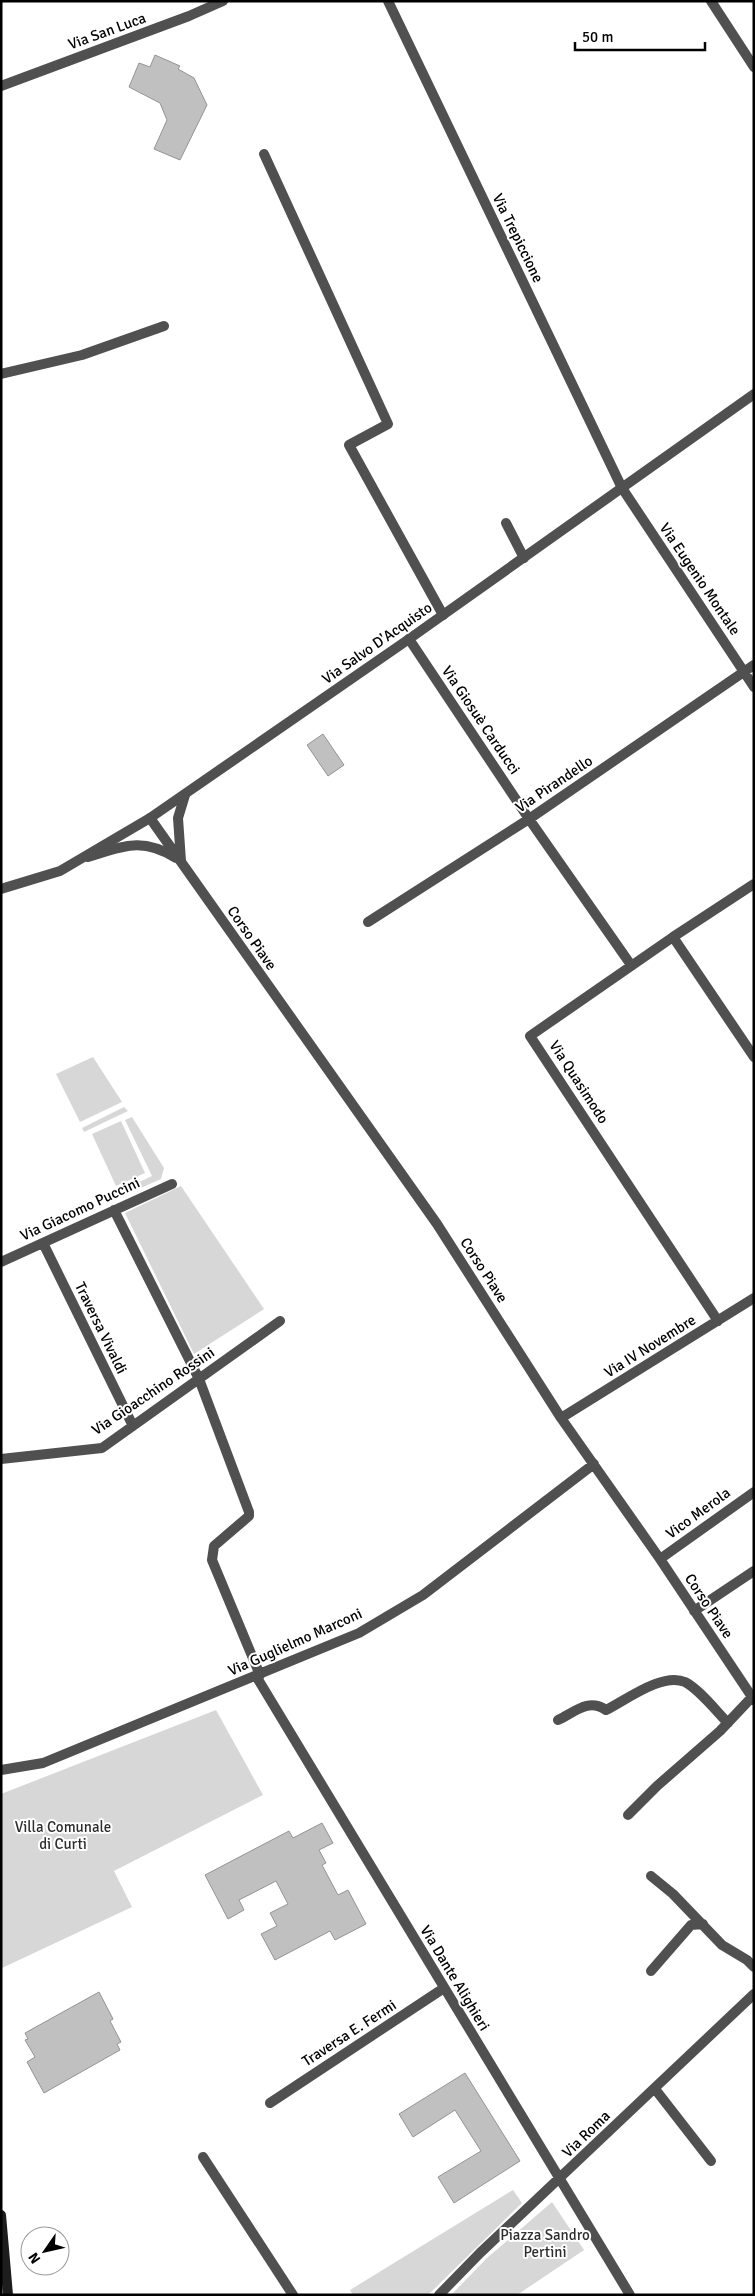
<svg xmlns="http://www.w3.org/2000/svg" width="755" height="2296" font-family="Signika,sans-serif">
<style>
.green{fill:#d7d7d7}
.building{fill:#c0c0c0;stroke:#949494}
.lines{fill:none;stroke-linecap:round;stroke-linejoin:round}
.minor{stroke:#505050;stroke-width:10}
.tertiary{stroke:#505050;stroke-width:10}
.secondary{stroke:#1d1d1d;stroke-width:10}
.labels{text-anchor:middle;stroke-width:4;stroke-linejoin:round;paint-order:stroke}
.street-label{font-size:15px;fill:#000;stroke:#fff}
.park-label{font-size:15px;fill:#2e2e2e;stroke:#fff}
</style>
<rect width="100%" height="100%" fill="#fff"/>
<path class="green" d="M 93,1057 L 122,1102 L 80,1122 L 56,1074 Z
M 124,1107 L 128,1111 L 84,1132 L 82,1128 Z
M 132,1117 L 164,1168 L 161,1179 L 116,1199 L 114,1194 L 152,1176 L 125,1120 Z
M 121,1121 L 145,1173 L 116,1186 L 92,1134 Z
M 181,1186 L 264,1309 L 194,1354 L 125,1213 Z
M 216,1710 L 263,1795 L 114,1871 L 132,1907 L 2,1968 L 1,1794 Z
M 513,2190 L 522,2203 L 428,2295 L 353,2295 L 350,2290 Z
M 552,2202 L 584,2250 L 517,2295 L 451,2295 L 487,2258 Z"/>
<path class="building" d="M 155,55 L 180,66 L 178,69 L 194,78 L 207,105 L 180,160 L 154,149 L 167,120 L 160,103 L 129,87 L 139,63 L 150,67 Z
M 323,734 L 344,765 L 328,776 L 307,745 Z
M 322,1823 L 333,1843 L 319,1850 L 326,1863 L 322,1865 L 338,1895 L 348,1890 L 366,1924 L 335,1940 L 330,1931 L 275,1960 L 261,1934 L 277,1926 L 270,1913 L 288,1904 L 276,1881 L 239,1900 L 244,1910 L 228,1919 L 205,1875 L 289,1831 L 293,1838 Z
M 99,1992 L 113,2019 L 110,2021 L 121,2042 L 117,2044 L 120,2050 L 44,2093 L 27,2062 L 35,2057 L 25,2040 L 28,2039 L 25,2033 Z
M 465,2073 L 520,2161 L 454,2203 L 438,2177 L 481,2151 L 455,2110 L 413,2137 L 399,2114 Z"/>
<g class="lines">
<path class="minor" d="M 388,1 L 622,488 L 754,687
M 1,86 L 189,16 L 223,1
M 264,154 L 388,424 L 349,445 L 443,615
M 1,374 L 82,355 L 164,326
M 506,523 L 524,558
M 409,639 L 529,819 L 631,965
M 150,818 L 437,1224 L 561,1418 L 660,1559 L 754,1700
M 88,857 C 124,846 142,837 176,858
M 181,861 L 178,818 L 185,795
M 368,922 L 529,819 L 754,665
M 673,937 L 754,1057
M 114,1210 L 199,1379 L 249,1512 L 249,1516 L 214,1546 L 212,1560 L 260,1675
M 43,1243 L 133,1426
M 1,1262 L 172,1184
M 718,1321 L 530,1036 L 673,937 L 754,884
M 561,1418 L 754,1298
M 1,1459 L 102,1448 L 280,1321
M 660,1559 L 754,1492
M 694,1611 L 754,1571
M 256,1676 L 630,2295
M 558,1720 C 575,1712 588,1698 606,1710 C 626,1700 663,1672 685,1682 C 699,1689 717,1712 728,1723
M 1,1770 L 43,1763 L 359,1633 L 423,1595 L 594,1464
M 628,1815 L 657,1786 L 720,1731 L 754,1695
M 651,1876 L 673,1894 L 722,1945 L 747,1960 L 754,1967
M 651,1971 L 691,1925 L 703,1924
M 655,2089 L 711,2161
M 270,2103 L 444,1988
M 203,2157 L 293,2295
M 439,2295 L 480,2253 L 754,1994"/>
<path class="tertiary" d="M 711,1 L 754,67
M 1,889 L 60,871 L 150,818 L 409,639 L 754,394"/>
<path class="secondary" d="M 1,2215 L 8,2295"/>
</g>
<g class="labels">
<g class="street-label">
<text transform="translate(107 31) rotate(-20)" y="5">Via San Luca</text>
<text transform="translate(518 238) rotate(64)" y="5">Via Trepiccione</text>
<text transform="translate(700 579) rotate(56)" y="5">Via Eugenio Montale</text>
<text transform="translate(377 643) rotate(-35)" y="5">Via Salvo D'Acquisto</text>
<text transform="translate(481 720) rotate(56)" y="5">Via Giosuè Carducci</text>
<text transform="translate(554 784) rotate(-34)" y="5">Via Pirandello</text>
<text transform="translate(252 938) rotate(55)" y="5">Corso Piave</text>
<text transform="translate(579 1082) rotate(57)" y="5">Via Quasimodo</text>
<text transform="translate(80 1209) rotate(-25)" y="5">Via Giacomo Puccini</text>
<text transform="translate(484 1270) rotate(57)" y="5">Corso Piave</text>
<text transform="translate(101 1328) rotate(64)" y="5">Traversa Vivaldi</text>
<text transform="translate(650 1346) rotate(-32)" y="5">Via IV Novembre</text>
<text transform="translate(153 1391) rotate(-34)" y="5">Via Gioacchino Rossini</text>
<text transform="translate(698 1513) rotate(-36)" y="5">Vico Merola</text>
<text transform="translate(709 1606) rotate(56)" y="5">Corso Piave</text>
<text transform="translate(295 1642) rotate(-24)" y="5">Via Guglielmo Marconi</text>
<text transform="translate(455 1978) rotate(59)" y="5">Via Dante Alighieri</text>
<text transform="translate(349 2033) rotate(-33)" y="5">Traversa E. Fermi</text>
<text transform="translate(586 2134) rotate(-44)" y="5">Via Roma</text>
</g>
<g class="park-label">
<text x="63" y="1832">Villa Comunale<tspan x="63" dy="17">di Curti</tspan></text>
<text x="545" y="2240">Piazza Sandro<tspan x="545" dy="17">Pertini</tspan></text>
</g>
</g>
<rect width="755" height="2296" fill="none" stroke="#000000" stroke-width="5"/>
<g transform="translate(45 2251) rotate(236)"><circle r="24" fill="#ffffff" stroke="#999999"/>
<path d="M0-4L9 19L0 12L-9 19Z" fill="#000000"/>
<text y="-8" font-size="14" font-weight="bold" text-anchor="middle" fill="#000000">N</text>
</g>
<path d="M575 42v8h130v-8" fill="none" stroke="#000000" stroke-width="2.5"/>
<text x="582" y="42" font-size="15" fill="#000000" stroke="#ffffff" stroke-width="4" paint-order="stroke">50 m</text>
</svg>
